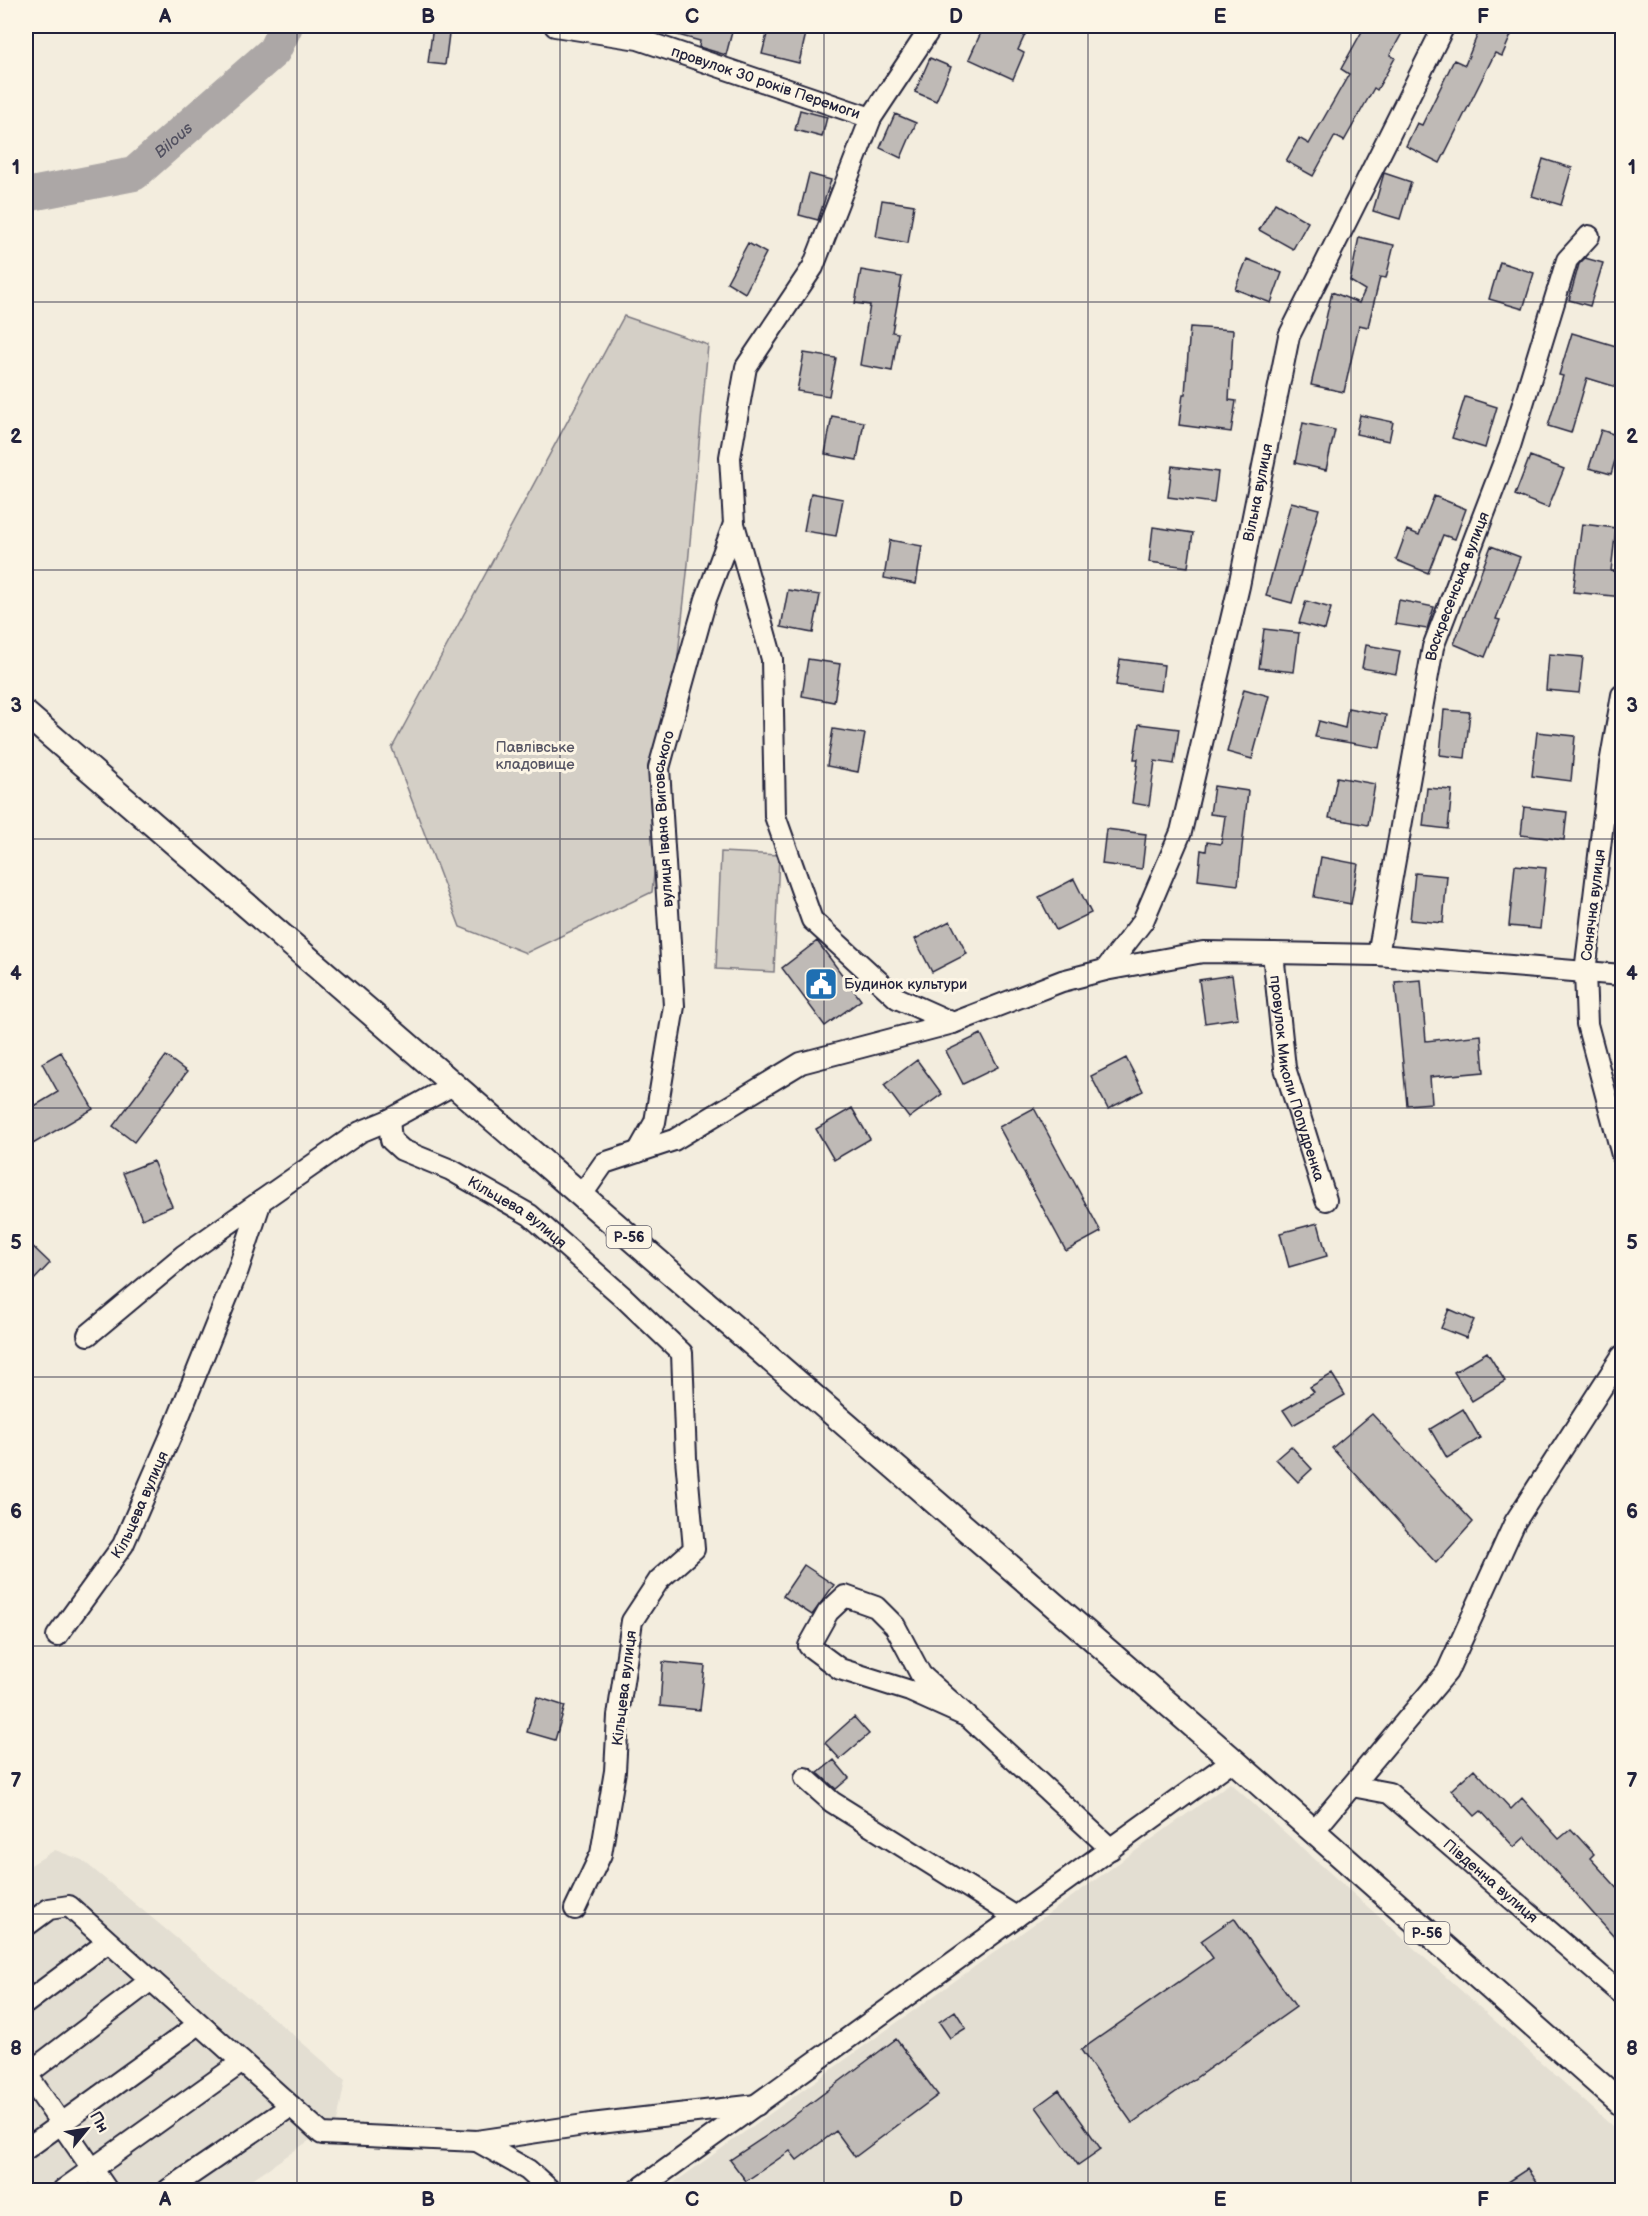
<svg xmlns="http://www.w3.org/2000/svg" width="1648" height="2216" font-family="'Balsamiq Sans',sans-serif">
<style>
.built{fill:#e3ded2}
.green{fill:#d4cfc6;stroke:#7b7880;stroke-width:1.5}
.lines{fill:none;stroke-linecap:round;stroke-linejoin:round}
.river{stroke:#aca7a6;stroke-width:34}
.building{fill:#bfbab6;stroke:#22223b;stroke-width:1.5}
.minor-casing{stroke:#22223b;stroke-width:24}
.major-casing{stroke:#22223b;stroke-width:28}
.minor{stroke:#fcf5e5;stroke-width:20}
.major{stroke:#fcf5e5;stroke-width:24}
.grid{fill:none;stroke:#22223b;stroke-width:1.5;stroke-opacity:0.55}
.labels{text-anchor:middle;stroke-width:6;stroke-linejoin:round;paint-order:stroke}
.shield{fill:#fcf5e5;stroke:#63616e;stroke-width:1.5}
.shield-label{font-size:14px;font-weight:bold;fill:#22223b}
.street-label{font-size:15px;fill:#22223b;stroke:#fcf5e5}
.park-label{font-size:15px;fill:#575665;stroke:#fcf5e5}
.poi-label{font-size:15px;fill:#22223b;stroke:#fcf5e5;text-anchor:start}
.water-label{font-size:16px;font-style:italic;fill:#525160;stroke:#fcf5e5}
.neatline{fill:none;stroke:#22223b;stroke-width:2}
.grid-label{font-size:20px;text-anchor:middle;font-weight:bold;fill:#22223b}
</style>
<rect width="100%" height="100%" fill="#f3edde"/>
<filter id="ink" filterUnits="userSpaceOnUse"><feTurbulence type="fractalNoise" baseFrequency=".0167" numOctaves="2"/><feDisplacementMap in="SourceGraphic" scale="12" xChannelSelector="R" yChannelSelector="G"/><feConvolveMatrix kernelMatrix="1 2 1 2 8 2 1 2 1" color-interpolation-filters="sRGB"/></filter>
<g filter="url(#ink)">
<path class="built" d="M 1230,1783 L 1622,2135 L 1622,2190 L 664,2190 Z
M 55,1850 L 82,1860 L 291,2033 L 345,2080 L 337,2122 L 236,2190 L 26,2190 L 26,1868 Z"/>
<path class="green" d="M 624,316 L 708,345 L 688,564 L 652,892 L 526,953 L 460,927 L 392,748 Z
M 721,852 L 779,855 L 774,972 L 716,969 Z"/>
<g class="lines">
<path class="river" id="s1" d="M 26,195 L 134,174 L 274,51 L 286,26"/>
</g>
<path class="building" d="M 433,26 L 450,26 L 445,65 L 428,63 Z
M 664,26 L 724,26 L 733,28 L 726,55 L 699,47 L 700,41 L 663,31 Z
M 769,26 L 793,26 L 807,29 L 799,63 L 762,54 Z
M 984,26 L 1029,26 L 1018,50 L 1024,53 L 1013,79 L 969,59 Z
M 1365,26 L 1406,26 L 1390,55 L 1395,58 L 1377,90 L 1374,88 L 1344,141 L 1335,136 L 1313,176 L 1286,161 L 1299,138 L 1309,144 L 1349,74 L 1341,69 Z
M 1481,26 L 1515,26 L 1502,56 L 1495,53 L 1440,163 L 1406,146 L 1417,123 L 1422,125 L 1454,60 L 1465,65 Z
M 930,58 L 951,67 L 936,101 L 915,92 Z
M 800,110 L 827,117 L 822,137 L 795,130 Z
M 895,114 L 916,123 L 901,158 L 880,148 Z
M 1543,159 L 1572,168 L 1561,205 L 1532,196 Z
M 1384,173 L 1411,182 L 1400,219 L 1373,211 Z
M 809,174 L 831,180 L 818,220 L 799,215 Z
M 882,200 L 914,205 L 908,243 L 876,237 Z
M 1275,203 L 1308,222 L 1293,249 L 1259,230 Z
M 1359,237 L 1394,245 L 1386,278 L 1380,277 L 1368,327 L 1359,325 L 1344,392 L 1311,385 L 1332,292 L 1359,303 L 1365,290 L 1350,281 Z
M 748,243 L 766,253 L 745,293 L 727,282 Z
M 1585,258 L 1603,263 L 1590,306 L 1569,300 L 1579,264 Z
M 1247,259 L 1282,273 L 1271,303 L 1235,289 Z
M 1500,262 L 1534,273 L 1523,309 L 1489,299 Z
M 861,270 L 902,277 L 892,332 L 898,333 L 892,371 L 860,365 L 870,305 L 855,303 Z
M 1190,327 L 1233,330 L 1229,400 L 1236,401 L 1231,432 L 1179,425 L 1183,394 L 1185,394 Z
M 1572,333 L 1623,348 L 1623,389 L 1587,378 L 1571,433 L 1548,426 L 1563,376 L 1559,375 Z
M 804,353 L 836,358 L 829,396 L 797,391 Z
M 1465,397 L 1497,407 L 1485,448 L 1452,438 Z
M 1360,415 L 1393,422 L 1389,441 L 1356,434 Z
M 832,416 L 864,422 L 857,460 L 825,454 Z
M 1303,423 L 1335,430 L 1326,470 L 1295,463 Z
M 1601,430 L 1622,437 L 1611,474 L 1589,468 Z
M 1530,456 L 1564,469 L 1548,508 L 1515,495 Z
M 1172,466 L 1218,472 L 1214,503 L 1168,497 Z
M 811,493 L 843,499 L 836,536 L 804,531 Z
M 1434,496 L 1466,509 L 1455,539 L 1443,535 L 1428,573 L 1396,560 L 1407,530 L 1419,535 Z
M 1291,502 L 1319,509 L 1292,603 L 1266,596 Z
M 1582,524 L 1616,528 L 1611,571 L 1623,572 L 1623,597 L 1573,592 Z
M 1153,527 L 1193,533 L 1188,567 L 1149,562 Z
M 890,540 L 922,546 L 916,584 L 884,578 Z
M 1491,546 L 1520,557 L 1496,619 L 1500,620 L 1485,657 L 1454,644 Z
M 788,590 L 820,595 L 813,633 L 781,627 Z
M 1399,600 L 1434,607 L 1427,629 L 1395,624 Z
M 1306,601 L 1331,608 L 1325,630 L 1299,623 Z
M 1264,629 L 1299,633 L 1294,672 L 1259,668 Z
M 1366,645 L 1400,651 L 1396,674 L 1362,668 Z
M 1549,654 L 1583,657 L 1579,693 L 1546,690 Z
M 808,659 L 840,664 L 834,702 L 802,696 Z
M 1120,659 L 1164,665 L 1161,691 L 1116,685 Z
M 1244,689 L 1269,696 L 1252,759 L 1227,752 Z
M 1348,708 L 1386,715 L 1380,748 L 1315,737 L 1319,721 L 1345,728 Z
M 1444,710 L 1470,712 L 1465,758 L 1440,755 Z
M 1139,724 L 1179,729 L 1174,764 L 1155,761 L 1149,806 L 1132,803 L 1138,759 L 1134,759 Z
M 833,729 L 865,734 L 858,772 L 827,766 Z
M 1537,732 L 1575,736 L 1571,781 L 1532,776 Z
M 1337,777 L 1375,784 L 1368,825 L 1329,818 Z
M 1214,786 L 1248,791 L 1238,885 L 1198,880 L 1201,850 L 1206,851 L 1207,842 L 1221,844 L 1225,816 L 1210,814 Z
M 1427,788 L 1452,790 L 1448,829 L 1423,826 Z
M 1524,807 L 1567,812 L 1564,840 L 1521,835 Z
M 1106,829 L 1146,834 L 1142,869 L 1102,864 Z
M 1321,857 L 1358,864 L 1351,904 L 1314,897 Z
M 1515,865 L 1546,868 L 1540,929 L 1509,926 Z
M 1415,873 L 1447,876 L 1443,923 L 1410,920 Z
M 1074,879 L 1091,913 L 1056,930 L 1039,897 Z
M 950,921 L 967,954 L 932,972 L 915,939 Z
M 817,941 L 861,1000 L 825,1026 L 782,968 Z
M 1232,975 L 1238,1018 L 1205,1023 L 1199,980 Z
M 1421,980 L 1426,1041 L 1481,1035 L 1484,1072 L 1430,1077 L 1432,1103 L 1407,1105 L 1395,982 Z
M 981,1034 L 998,1067 L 963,1084 L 946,1051 Z
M 61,1052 L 93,1109 L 26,1148 L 26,1111 L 58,1092 L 42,1063 Z
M 166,1056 L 187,1072 L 134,1142 L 113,1126 Z
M 1126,1058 L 1143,1091 L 1108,1109 L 1091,1076 Z
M 917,1060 L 942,1094 L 909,1118 L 884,1085 Z
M 852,1108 L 870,1139 L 834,1160 L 816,1129 Z
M 1034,1108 L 1101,1232 L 1066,1251 L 999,1127 Z
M 153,1161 L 172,1206 L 142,1219 L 123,1173 Z
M 1318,1223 L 1327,1256 L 1289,1267 L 1280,1233 Z
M 26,1240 L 50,1263 L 33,1281 L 26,1273 Z
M 1449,1309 L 1474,1320 L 1466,1338 L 1441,1328 Z
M 1487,1352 L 1505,1381 L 1472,1401 L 1454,1372 Z
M 1332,1374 L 1345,1395 L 1293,1425 L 1283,1410 L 1314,1392 L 1310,1387 Z
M 1463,1409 L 1480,1438 L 1447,1458 L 1430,1429 Z
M 1372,1414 L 1473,1522 L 1436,1563 L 1332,1448 Z
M 1291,1446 L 1312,1469 L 1298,1482 L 1276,1459 Z
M 804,1565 L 834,1585 L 812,1615 L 783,1596 Z
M 663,1662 L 705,1666 L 700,1710 L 660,1706 Z
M 537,1697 L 565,1706 L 555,1740 L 527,1732 Z
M 854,1717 L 869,1734 L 840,1759 L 825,1743 Z
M 834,1760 L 849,1778 L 836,1789 L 818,1773 Z
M 1474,1769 L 1511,1809 L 1522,1798 L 1559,1839 L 1571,1829 L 1594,1854 L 1590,1858 L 1623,1894 L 1623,1947 L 1525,1837 L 1514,1847 L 1481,1811 L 1475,1816 L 1451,1790 Z
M 1234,1918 L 1296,2007 L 1132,2123 L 1081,2050 L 1213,1958 L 1201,1941 Z
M 955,2011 L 966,2028 L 950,2038 L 939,2022 Z
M 896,2039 L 938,2095 L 855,2157 L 836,2131 L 797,2160 L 790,2151 L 746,2181 L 730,2160 L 775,2130 Z
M 1059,2090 L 1101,2149 L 1078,2165 L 1036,2107 Z
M 1527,2169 L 1542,2190 L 1495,2190 Z"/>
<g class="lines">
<g class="minor-casing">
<g id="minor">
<path id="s2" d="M 555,26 L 638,39 L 871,118"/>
<path d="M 932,26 L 871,118 L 813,267 L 746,367 L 730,457 L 734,524 L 772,659 L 775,816 L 812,920 L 897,998 L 953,1023"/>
<path d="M 1622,695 L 1610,764 L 1585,972 L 1587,1024 L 1622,1155"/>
<path id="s3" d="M 1273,953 L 1285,1068 L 1326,1200"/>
<path id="s4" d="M 1378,955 L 1433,647 L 1510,446 L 1567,260 L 1589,236"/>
<path id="s5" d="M 1105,970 L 1143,921 L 1181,832 L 1239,586 L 1289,336 L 1444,26"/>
<path d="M 389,1120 L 453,1085"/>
<path id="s6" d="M 638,1152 L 655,1122 L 674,1006 L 659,768 L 706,599 L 734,524"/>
<path d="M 581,1196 L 604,1163 L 674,1140 L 801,1063 L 953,1023 L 1062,981 L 1105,970 L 1203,952 L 1273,953 L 1378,955 L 1622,975"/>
<path d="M 88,1335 L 184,1255 L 261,1201"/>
<path id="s7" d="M 57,1636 L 123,1545 L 175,1426 L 238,1270 L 261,1201 L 360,1132 L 389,1120 L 391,1140 L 402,1150 L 451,1170 L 530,1215 L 621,1295 L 682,1353 L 686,1458 L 694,1549 L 659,1580 L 632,1621 L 618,1716 L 615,1771 L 601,1854 L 575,1909"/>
<path d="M 968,1717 L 921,1675 L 895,1626 L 876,1607 L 845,1596 L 828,1612 L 809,1646 L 840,1669 L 910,1691 L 968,1717 L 1111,1849"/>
<path d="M 805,1778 L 832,1802 L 1016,1917"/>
<path id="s8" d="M 1352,1786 L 1389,1793 L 1622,1994"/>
<path d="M 1313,1832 L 1447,1672 L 1515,1522 L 1622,1356"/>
<path d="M 26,1926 L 49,1909 L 69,1906 L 322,2134 L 477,2141 L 591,2124 L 757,2105"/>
<path d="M 26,2003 L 108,1942"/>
<path d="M 26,2073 L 107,2190"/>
<path d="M 26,2075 L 151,1980"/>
<path d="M 477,2141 L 528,2170 L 550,2190"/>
<path d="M 26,2149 L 199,2024"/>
<path d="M 63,2190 L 242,2062"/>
<path d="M 168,2190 L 291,2106"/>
<path d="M 638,2190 L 1233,1760"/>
</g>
</g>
<g class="major-casing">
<path id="major" d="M 26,714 L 1233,1760 L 1622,2104"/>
</g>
<use href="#minor" class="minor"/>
<use href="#major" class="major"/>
</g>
</g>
<path class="grid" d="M 297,26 L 297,2190M 560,26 L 560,2190M 824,26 L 824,2190M 1088,26 L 1088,2190M 1351,26 L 1351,2190M 26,302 L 1622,302M 26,570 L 1622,570M 26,839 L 1622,839M 26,1108 L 1622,1108M 26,1377 L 1622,1377M 26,1646 L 1622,1646M 26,1914 L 1622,1914"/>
<defs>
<g id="civic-square" transform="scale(1.725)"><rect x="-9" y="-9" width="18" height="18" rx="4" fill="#1f6fb2" stroke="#fcf5e5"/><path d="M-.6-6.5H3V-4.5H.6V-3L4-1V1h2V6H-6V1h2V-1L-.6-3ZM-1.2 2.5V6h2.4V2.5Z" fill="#fff"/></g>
</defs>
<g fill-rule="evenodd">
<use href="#civic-square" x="821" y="984"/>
</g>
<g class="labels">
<g class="shield">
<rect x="606.5" y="1226" width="45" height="22" rx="4.5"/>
<rect x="1404.5" y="1922" width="45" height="22" rx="4.5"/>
</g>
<g class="shield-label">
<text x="629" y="1242">Р-56</text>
<text x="1427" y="1938">Р-56</text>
</g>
<g class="street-label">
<text dy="5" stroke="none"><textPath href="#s2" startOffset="219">провулок 30 років Перемоги</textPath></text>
<text dy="5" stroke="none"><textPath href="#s5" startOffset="507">Вільна вулиця</textPath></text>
<text dy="5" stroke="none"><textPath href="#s4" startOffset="378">Воскресенська вулиця</textPath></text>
<text dy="5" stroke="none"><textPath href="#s6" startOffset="340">вулиця Івана Виговського</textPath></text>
<text transform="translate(1593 905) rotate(-83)" y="5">Сонячна вулиця</text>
<text dy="5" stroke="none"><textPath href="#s3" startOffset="128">провулок Миколи Попудренка</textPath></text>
<text dy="5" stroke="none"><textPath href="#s7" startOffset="802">Кільцева вулиця</textPath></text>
<text dy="5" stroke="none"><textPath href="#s7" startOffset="156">Кільцева вулиця</textPath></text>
<text transform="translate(624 1688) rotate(-83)" y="5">Кільцева вулиця</text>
<text dy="5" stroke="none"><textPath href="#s8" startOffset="172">Південна вулиця</textPath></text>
</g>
<g class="park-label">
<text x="535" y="752">Павлівське<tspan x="535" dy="17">кладовище</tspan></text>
</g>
<g class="poi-label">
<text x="844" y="989">Будинок культури</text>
</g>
<g class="water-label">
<text dy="6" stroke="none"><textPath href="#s1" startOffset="162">Bilous</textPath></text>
</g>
</g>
<rect width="1648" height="2216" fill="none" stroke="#fcf5e5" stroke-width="66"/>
<g transform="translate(87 2129) rotate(60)" stroke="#fcf5e5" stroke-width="4.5" paint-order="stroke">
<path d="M0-4.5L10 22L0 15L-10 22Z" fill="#22223b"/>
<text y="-9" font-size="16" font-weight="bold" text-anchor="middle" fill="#22223b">Пн</text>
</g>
<rect x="33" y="33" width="1582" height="2150" class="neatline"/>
<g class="grid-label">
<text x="165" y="23">A</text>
<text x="428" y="23">B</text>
<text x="692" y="23">C</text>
<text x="956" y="23">D</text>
<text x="1220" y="23">E</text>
<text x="1483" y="23">F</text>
<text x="16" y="174">1</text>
<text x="1632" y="174">1</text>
<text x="16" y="443">2</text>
<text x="1632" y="443">2</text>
<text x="16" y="712">3</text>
<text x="1632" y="712">3</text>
<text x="16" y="980">4</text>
<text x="1632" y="980">4</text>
<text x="16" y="1249">5</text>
<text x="1632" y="1249">5</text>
<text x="16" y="1518">6</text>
<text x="1632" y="1518">6</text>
<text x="16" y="1787">7</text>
<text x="1632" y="1787">7</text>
<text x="16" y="2055">8</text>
<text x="1632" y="2055">8</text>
<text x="165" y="2206">A</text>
<text x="428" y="2206">B</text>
<text x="692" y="2206">C</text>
<text x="956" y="2206">D</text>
<text x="1220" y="2206">E</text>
<text x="1483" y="2206">F</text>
</g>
</svg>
